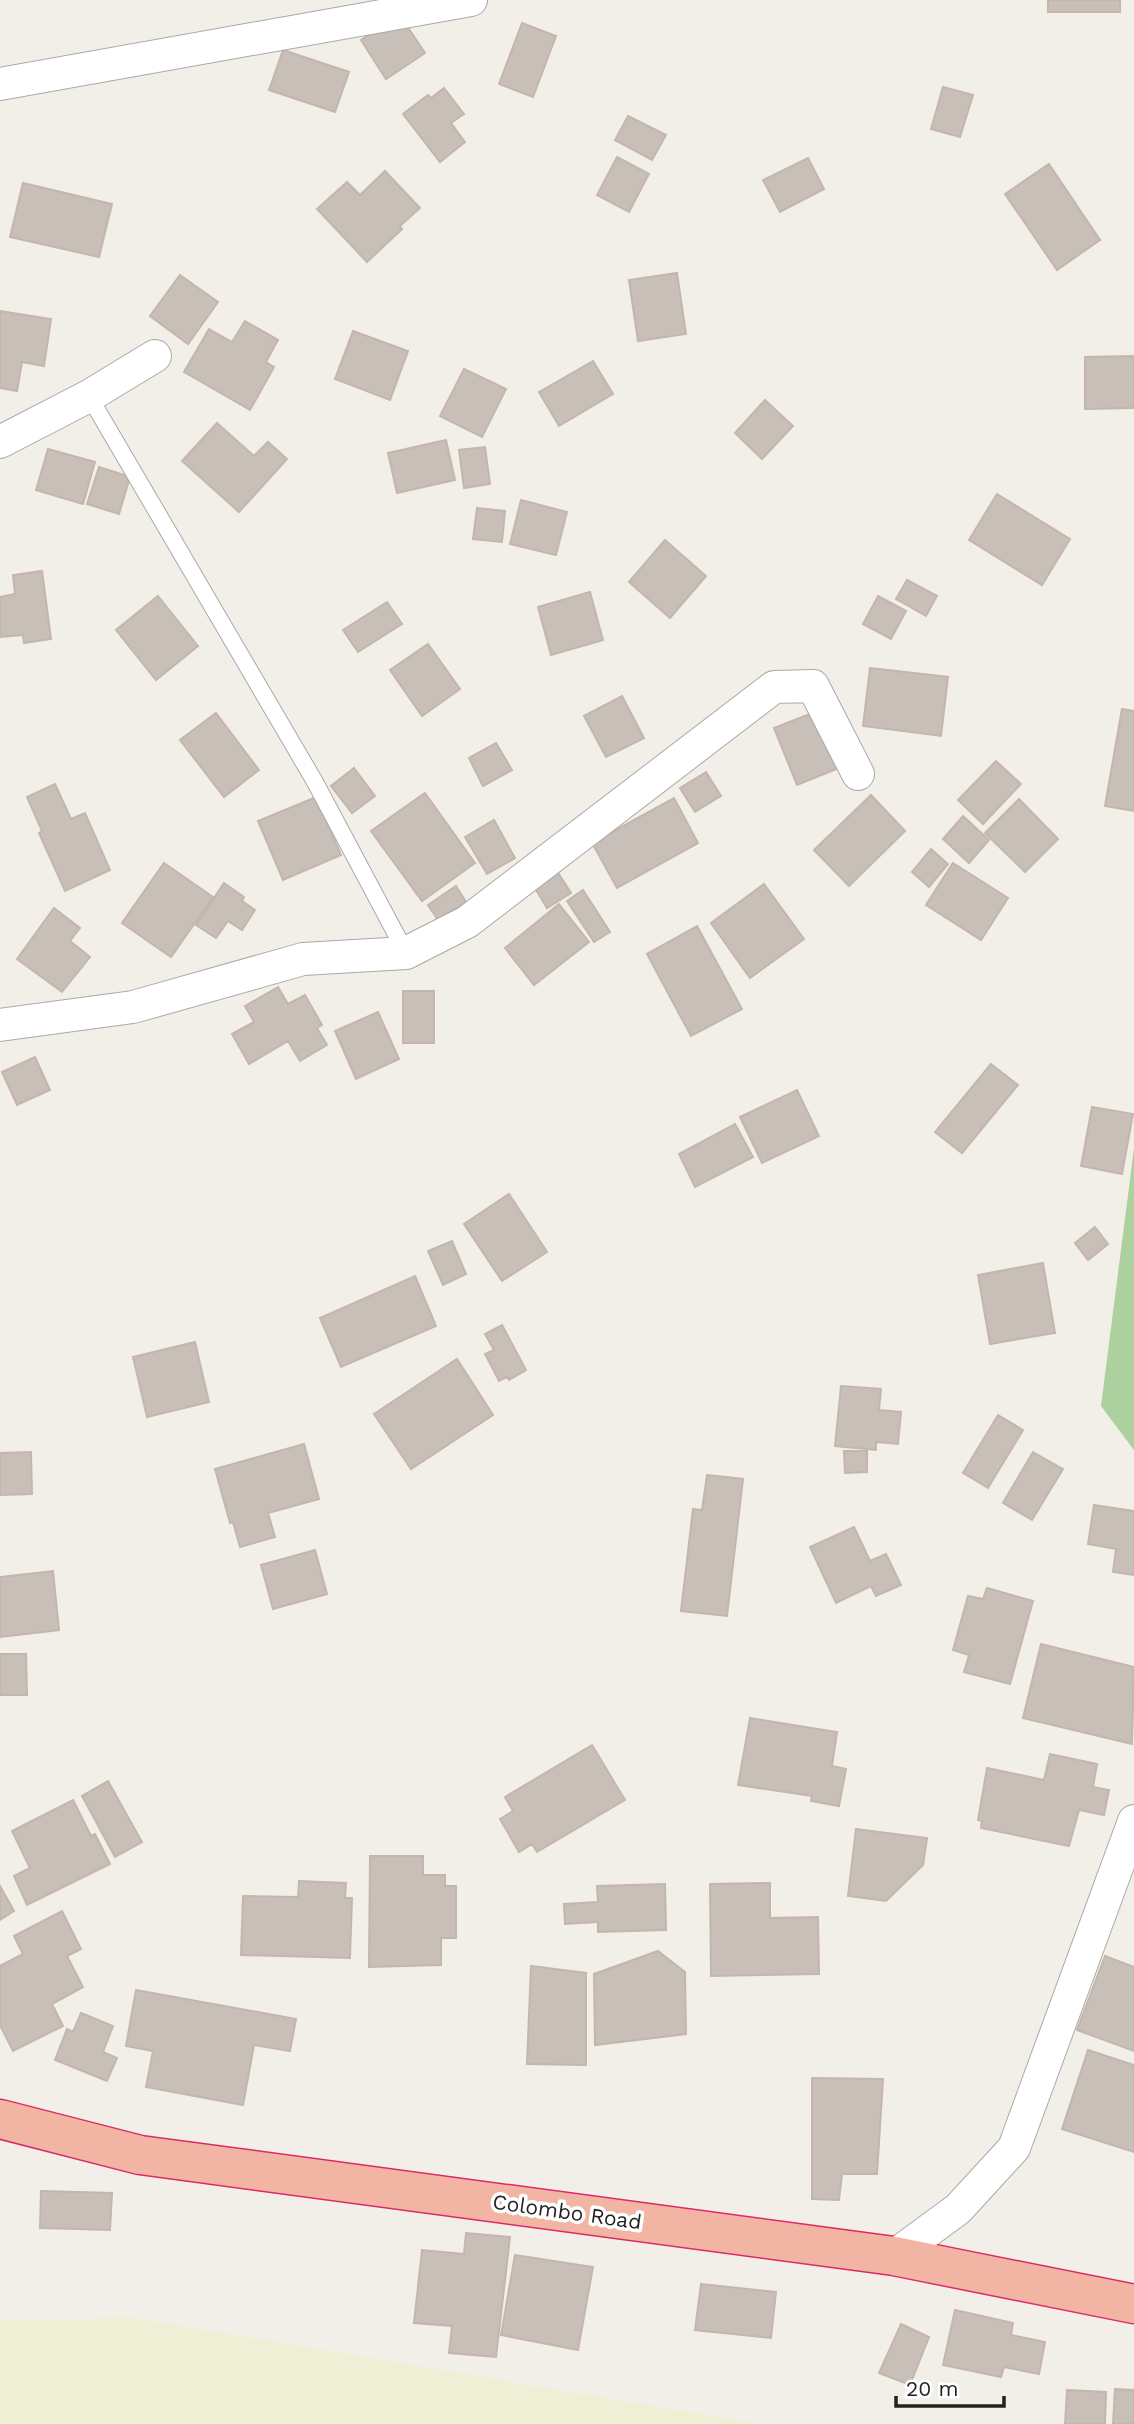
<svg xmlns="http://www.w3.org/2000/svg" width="1134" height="2424" font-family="'Work Sans',sans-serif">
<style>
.farmland{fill:#eef0d5}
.forest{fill:#add19e}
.building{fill:#c7bfb8;stroke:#c4b6ab;stroke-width:2}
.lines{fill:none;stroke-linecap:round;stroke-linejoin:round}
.service-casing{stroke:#a9a9a9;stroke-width:18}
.minor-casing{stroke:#a9a9a9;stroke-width:34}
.trunk-casing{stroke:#dc2a67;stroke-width:41}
.service{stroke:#fff;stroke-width:16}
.minor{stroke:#fff;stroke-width:32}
.trunk{stroke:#f2b4a3;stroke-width:38}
.labels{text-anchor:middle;stroke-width:7;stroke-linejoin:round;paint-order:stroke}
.street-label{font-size:21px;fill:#222;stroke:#fff}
</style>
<rect width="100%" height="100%" fill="#f2efe9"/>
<path class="farmland" d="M 135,2318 L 325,2350 L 760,2424 L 0,2424 L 0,2320 Z"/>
<path class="forest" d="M 1134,1148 L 1134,1450 L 1101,1406 Z"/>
<path class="building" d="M 1048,0 L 1120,0 L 1120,12 L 1048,12 Z
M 399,14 L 425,53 L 386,79 L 361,40 Z
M 522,23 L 556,36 L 533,97 L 499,84 Z
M 283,50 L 349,72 L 335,112 L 269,90 Z
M 943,87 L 973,95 L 960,137 L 931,129 Z
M 444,88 L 464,114 L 451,123 L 465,142 L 440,162 L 403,114 L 428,95 L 431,98 Z
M 628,116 L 666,135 L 652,160 L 615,140 Z
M 617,157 L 649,174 L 629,212 L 597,195 Z
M 808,158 L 824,189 L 780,212 L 763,180 Z
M 1049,164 L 1100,240 L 1057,270 L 1005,194 Z
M 385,171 L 420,208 L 400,226 L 402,229 L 367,262 L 317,209 L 347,182 L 360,195 Z
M 23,183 L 112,204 L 99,257 L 10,237 Z
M 677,273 L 686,334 L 638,341 L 629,280 Z
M 180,275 L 218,302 L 188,344 L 150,316 Z
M 0,311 L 51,319 L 44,366 L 22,362 L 17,391 L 0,388 Z
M 245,321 L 278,340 L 266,362 L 274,367 L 250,410 L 184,372 L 209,329 L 232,342 Z
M 353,331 L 408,351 L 390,400 L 335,379 Z
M 1134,356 L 1134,408 L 1085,409 L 1085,357 Z
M 593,361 L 613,394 L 559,426 L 539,392 Z
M 464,369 L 506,389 L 482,437 L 440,416 Z
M 765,400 L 793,426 L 762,459 L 735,433 Z
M 217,423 L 254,456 L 268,442 L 287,459 L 239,512 L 182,461 Z
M 446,440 L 455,480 L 397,493 L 388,453 Z
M 485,447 L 490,484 L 464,488 L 459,450 Z
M 48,449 L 95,462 L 83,504 L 36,490 Z
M 99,467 L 130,477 L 119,514 L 87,504 Z
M 997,494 L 1070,539 L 1042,585 L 969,540 Z
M 521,500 L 567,512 L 556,555 L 510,544 Z
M 477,508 L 505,511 L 502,542 L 473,539 Z
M 665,540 L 706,576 L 670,618 L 629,582 Z
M 42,571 L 51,639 L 24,643 L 23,635 L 0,637 L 0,597 L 15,594 L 13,575 Z
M 907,580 L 937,596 L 926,616 L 896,599 Z
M 590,592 L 603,640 L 551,655 L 538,607 Z
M 158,596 L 198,646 L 156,680 L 116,630 Z
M 878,596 L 906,611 L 891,639 L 863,624 Z
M 387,602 L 402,624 L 358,652 L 343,630 Z
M 428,644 L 460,689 L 422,716 L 390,670 Z
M 870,668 L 948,677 L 941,736 L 863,726 Z
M 622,696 L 644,738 L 606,757 L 584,716 Z
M 1122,709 L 1134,711 L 1134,811 L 1105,806 Z
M 817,711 L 839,768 L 797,785 L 774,728 Z
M 216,713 L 259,770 L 224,797 L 180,740 Z
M 496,743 L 512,770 L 483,786 L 469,758 Z
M 996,761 L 1021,784 L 983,824 L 958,800 Z
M 354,768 L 375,796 L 352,813 L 331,786 Z
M 706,772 L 721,796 L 695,812 L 680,788 Z
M 55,784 L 71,819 L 85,813 L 110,870 L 65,891 L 39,833 L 42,831 L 27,797 Z
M 425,793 L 475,863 L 422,901 L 371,831 Z
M 871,795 L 905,831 L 849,886 L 814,850 Z
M 316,797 L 341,855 L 283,880 L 258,821 Z
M 674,798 L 698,843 L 617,888 L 592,843 Z
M 1019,799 L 1058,839 L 1025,872 L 985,833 Z
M 963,816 L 989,840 L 969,863 L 943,839 Z
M 494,820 L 515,858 L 487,874 L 465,837 Z
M 931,849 L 948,864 L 929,887 L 912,872 Z
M 164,863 L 213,897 L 171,957 L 122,923 Z
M 953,863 L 1008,898 L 981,940 L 926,905 Z
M 555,868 L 571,893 L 547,908 L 532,883 Z
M 224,883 L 244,897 L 242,901 L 255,910 L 242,930 L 228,921 L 216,938 L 196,925 Z
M 764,884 L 804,939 L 750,978 L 711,923 Z
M 456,886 L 466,902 L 438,920 L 428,905 Z
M 583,890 L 610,932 L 594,942 L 567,901 Z
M 559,904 L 589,942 L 534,985 L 505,948 Z
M 54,908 L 80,928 L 70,941 L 90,957 L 62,992 L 17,959 Z
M 697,926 L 742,1009 L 691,1036 L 647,954 Z
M 278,987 L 288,1004 L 305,995 L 322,1025 L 317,1028 L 327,1045 L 300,1061 L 288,1041 L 249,1064 L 232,1034 L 254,1022 L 245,1006 Z
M 403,991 L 434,991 L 434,1043 L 403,1043 Z
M 378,1012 L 399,1059 L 356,1079 L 335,1031 Z
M 35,1057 L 50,1090 L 17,1105 L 2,1072 Z
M 991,1064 L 1018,1085 L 962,1153 L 935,1132 Z
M 797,1090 L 819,1136 L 762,1163 L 740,1117 Z
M 1092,1107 L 1133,1114 L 1122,1174 L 1081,1166 Z
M 735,1124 L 753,1157 L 695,1187 L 679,1154 Z
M 509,1194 L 547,1252 L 502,1281 L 464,1224 Z
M 1095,1227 L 1108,1244 L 1088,1260 L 1075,1243 Z
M 452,1241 L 466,1274 L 443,1285 L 428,1251 Z
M 1043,1263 L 1055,1333 L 990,1344 L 978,1275 Z
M 415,1276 L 436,1326 L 341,1367 L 320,1318 Z
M 502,1325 L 526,1370 L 509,1380 L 507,1377 L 499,1381 L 485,1354 L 494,1350 L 485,1334 Z
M 195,1342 L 209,1402 L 147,1417 L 133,1357 Z
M 457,1359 L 493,1415 L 411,1469 L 374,1414 Z
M 841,1386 L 881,1389 L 879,1410 L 901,1412 L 898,1444 L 876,1442 L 876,1450 L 835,1446 Z
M 998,1415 L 1023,1430 L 988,1488 L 963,1473 Z
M 304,1444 L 319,1499 L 268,1513 L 275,1537 L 240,1547 L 233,1522 L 230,1523 L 215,1469 Z
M 844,1451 L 867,1451 L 867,1472 L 845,1473 Z
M 31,1452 L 32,1494 L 0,1495 L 0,1453 Z
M 1033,1452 L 1063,1469 L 1032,1520 L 1003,1503 Z
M 707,1475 L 743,1479 L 727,1616 L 681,1611 L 693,1509 L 702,1510 Z
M 1094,1505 L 1134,1511 L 1134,1575 L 1113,1572 L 1116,1549 L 1088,1544 Z
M 854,1527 L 870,1561 L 886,1554 L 901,1585 L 876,1596 L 871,1586 L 836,1603 L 810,1547 Z
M 315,1550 L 327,1594 L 273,1609 L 261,1565 Z
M 53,1571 L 59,1630 L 0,1637 L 0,1577 Z
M 987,1588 L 1033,1601 L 1010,1684 L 964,1672 L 969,1655 L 953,1650 L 968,1596 L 983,1599 Z
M 1041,1644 L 1134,1667 L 1132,1744 L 1023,1718 Z
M 0,1654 L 26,1654 L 27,1695 L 0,1695 Z
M 750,1718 L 837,1732 L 832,1766 L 846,1769 L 839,1806 L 811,1801 L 812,1796 L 738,1785 Z
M 592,1745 L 625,1800 L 537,1852 L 532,1844 L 519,1852 L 500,1819 L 513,1811 L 505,1797 Z
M 1050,1754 L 1097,1764 L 1093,1787 L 1109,1790 L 1104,1815 L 1079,1810 L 1069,1846 L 981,1828 L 982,1821 L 978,1820 L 987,1768 L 1044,1780 Z
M 108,1781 L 142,1842 L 115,1857 L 82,1796 Z
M 73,1800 L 91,1836 L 95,1834 L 110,1864 L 27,1905 L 14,1876 L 30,1868 L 12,1831 Z
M 856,1829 L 927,1838 L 923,1865 L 886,1901 L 848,1896 Z
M 370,1856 L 423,1856 L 423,1875 L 445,1875 L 445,1886 L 456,1886 L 456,1938 L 441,1938 L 441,1965 L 369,1967 Z
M 299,1881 L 346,1883 L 345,1898 L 352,1898 L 350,1958 L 241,1955 L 243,1896 L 298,1897 Z
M 770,1883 L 770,1918 L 818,1917 L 819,1974 L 711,1976 L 710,1884 Z
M 665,1884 L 666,1930 L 598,1932 L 598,1922 L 565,1924 L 564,1904 L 598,1902 L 597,1886 Z
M 0,1886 L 14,1911 L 0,1920 Z
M 62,1911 L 81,1949 L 67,1956 L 83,1987 L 52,2004 L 63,2026 L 13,2051 L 0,2025 L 0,1966 L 23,1954 L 14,1936 Z
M 658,1951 L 685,1972 L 686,2034 L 595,2045 L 594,1974 Z
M 1105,1956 L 1134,1967 L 1134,2051 L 1077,2030 Z
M 531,1966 L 586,1973 L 586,2065 L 527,2064 Z
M 136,1990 L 296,2019 L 290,2051 L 254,2045 L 243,2105 L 146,2087 L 153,2051 L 126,2046 Z
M 81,2013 L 113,2026 L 103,2052 L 117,2058 L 107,2081 L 55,2060 L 67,2029 L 73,2032 Z
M 1088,2050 L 1134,2065 L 1134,2152 L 1062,2129 Z
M 812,2078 L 883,2079 L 877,2174 L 842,2174 L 839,2200 L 812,2199 Z
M 41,2191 L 112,2193 L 110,2230 L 40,2228 Z
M 466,2233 L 510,2237 L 496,2357 L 449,2353 L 452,2326 L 414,2323 L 422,2250 L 464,2254 Z
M 515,2255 L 593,2267 L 578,2350 L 501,2335 Z
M 701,2284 L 776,2292 L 771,2338 L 695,2330 Z
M 955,2310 L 1013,2323 L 1011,2335 L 1045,2342 L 1039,2374 L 1004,2367 L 1001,2377 L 943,2365 Z
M 901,2324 L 929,2337 L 910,2385 L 879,2373 Z
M 1115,2389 L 1134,2390 L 1134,2424 L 1113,2424 Z
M 1067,2390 L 1106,2392 L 1105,2424 L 1065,2424 Z"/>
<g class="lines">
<g class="service-casing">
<path id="service" d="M 89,396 L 315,782 L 406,953"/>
</g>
<g class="minor-casing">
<path id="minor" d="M 0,84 L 471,0
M 0,442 L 89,396 L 155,356
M 0,1025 L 133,1007 L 303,959 L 406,953 L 467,922 L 774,687 L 813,686 L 858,774
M 894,2256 L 958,2209 L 1014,2148 L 1134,1821"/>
</g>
<g class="trunk-casing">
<path id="trunk" d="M 0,2119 L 140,2155 L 894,2256 L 1134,2304"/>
</g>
<use href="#service" class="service"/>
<use href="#minor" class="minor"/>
<use href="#trunk" class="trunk"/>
</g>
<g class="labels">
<g class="street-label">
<text transform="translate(567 2212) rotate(8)" y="7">Colombo Road</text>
</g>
</g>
<path d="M896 2396v10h108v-10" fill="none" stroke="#222222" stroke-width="3.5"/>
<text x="906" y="2396" font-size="21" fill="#222222" stroke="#ffffff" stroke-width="5" paint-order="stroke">20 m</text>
</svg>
